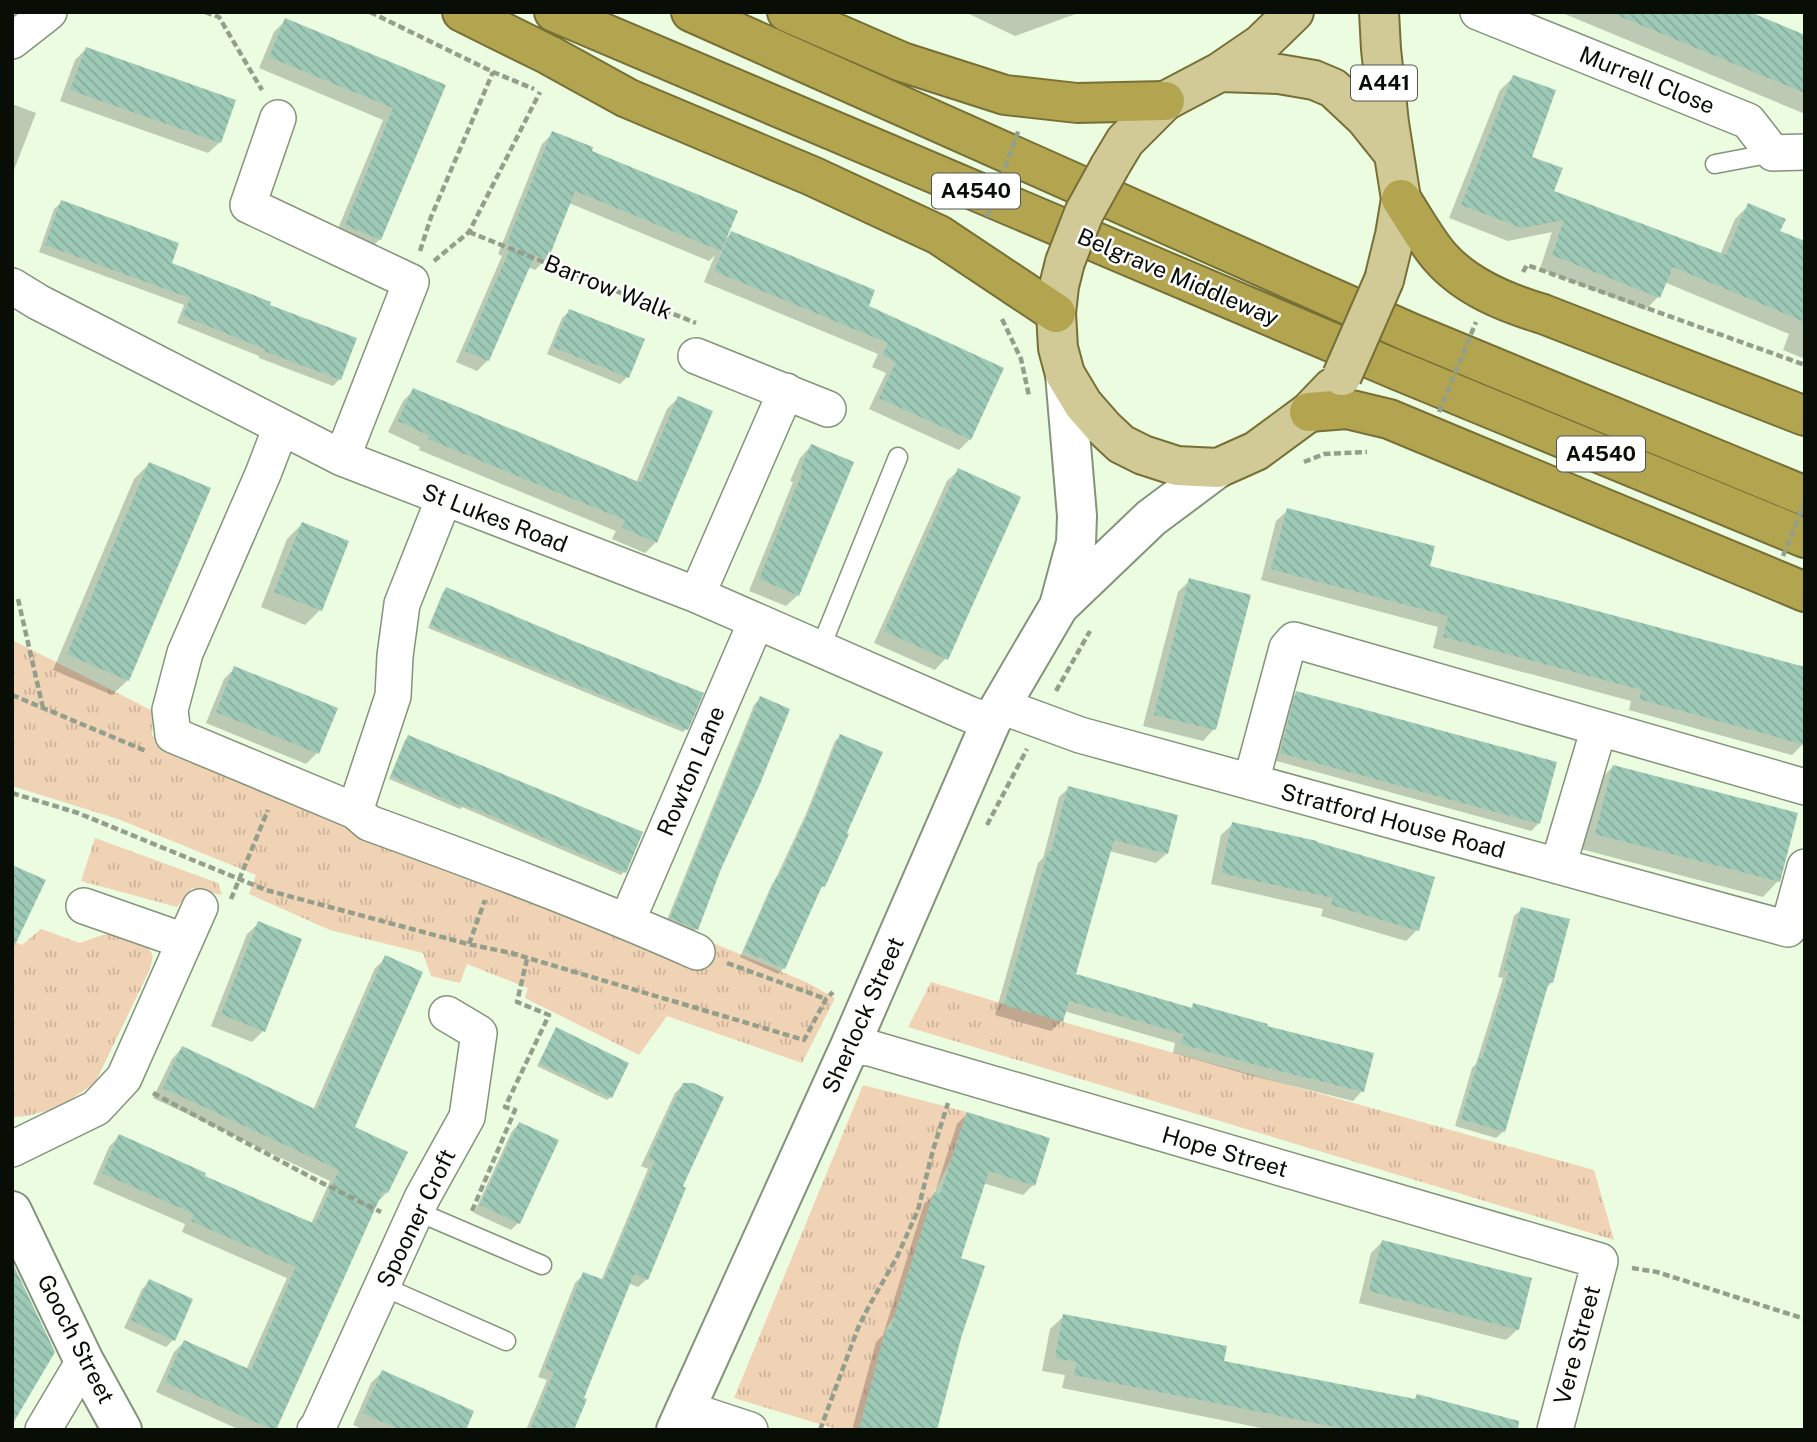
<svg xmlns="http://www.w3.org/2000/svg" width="1817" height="1442" font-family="'Public Sans',sans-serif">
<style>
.grass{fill:url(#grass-tufts)}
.shadow{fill:#0003}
.building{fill:url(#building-back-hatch)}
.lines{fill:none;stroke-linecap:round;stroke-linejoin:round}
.lane-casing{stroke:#84947b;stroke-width:21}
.street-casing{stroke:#84947b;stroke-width:38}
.secondary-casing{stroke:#84947b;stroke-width:42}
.primary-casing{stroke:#777036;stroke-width:42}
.highway-casing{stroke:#777036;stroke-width:42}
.path{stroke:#939f8b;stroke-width:4.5;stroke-dasharray:7 3.5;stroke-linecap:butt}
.lane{stroke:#fff;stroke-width:18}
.street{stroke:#fff;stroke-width:35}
.secondary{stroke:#fff;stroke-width:38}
.primary{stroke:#d1c996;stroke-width:38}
.highway{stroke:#b3a550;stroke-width:38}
.primary-bridge-casing{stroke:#777036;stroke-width:42;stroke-linecap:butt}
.path-bridge{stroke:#939f8b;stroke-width:4.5;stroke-dasharray:7 3.5;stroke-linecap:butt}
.primary-bridge{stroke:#d1c996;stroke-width:38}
.labels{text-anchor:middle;stroke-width:5;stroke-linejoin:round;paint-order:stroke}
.shield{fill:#fff;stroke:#525650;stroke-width:2}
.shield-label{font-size:21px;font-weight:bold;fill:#080d05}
.street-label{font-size:23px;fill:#080d05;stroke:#fff}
</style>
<defs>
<pattern id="grass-tufts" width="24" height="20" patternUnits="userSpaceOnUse" patternTransform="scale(1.75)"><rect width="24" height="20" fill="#f0d2b5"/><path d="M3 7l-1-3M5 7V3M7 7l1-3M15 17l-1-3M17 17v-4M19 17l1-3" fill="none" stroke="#ccb39a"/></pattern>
<pattern id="building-back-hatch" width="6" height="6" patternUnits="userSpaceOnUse" patternTransform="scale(1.75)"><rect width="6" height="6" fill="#9dc9b7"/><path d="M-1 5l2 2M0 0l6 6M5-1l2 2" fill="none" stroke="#86ab9c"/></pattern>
</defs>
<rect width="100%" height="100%" fill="#ebfce0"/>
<path class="grass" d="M 12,640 L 153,711 L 152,735 L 165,746 L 706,940 L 806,982 L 835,998 L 802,1063 L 667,1016 L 639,1055 L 525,998 L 528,988 L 467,964 L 460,983 L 431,976 L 423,953 L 330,930 L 249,894 L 256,875 L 118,819 L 12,786 Z
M 95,838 L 218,883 L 222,895 L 192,888 L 177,907 L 81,881 Z
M 41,929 L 80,943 L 102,935 L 120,934 L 147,945 L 153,956 L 150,969 L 95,1083 L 58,1108 L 27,1116 L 12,1117 L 12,941 L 22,945 Z
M 931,982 L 1063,1022 L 1594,1170 L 1614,1240 L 908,1027 Z
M 863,1085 L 967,1112 L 951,1160 L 934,1192 L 895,1315 L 886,1329 L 859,1430 L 839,1430 L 734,1398 Z"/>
<path class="shadow" d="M 965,12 L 1081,12 L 1015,36 Z
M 1560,12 L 1746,12 L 1805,37 L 1805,114 Z
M 286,20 L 444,86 L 380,239 L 368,251 L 335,236 L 383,120 L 259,68 L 274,32 Z
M 86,49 L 220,142 L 208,153 L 60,101 L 75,60 Z
M 1514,77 L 1530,158 L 1551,192 L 1720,255 L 1735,219 L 1748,206 L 1778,232 L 1805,243 L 1805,359 L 1783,350 L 1789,334 L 1664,282 L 1658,297 L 1645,310 L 1540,269 L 1552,232 L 1508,241 L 1449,218 L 1500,90 Z
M 12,104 L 36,113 L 12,175 Z
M 553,133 L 589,151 L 724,240 L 732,233 L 866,307 L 970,439 L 959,450 L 869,409 L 886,373 L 872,367 L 878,354 L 704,282 L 715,255 L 709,261 L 569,203 L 546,259 L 535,270 L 528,267 L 488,360 L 477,371 L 456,362 L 502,256 L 498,254 L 542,144 Z
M 61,203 L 169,264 L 268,306 L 340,379 L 333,386 L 259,358 L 259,356 L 177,323 L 184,305 L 39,252 L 54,209 Z
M 570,311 L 627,377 L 620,384 L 547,354 L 562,318 Z
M 414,390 L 636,483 L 667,409 L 678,398 L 656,542 L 645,553 L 612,539 L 616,531 L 419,450 L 420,447 L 388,432 L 403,401 Z
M 811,446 L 798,595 L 786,606 L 749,591 L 793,482 L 790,481 L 800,458 Z
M 149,464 L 128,680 L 112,695 L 53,670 L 134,479 Z
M 959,470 L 946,658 L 935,670 L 874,643 L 947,481 Z
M 1288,510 L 1428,567 L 1803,744 L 1792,755 L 1629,710 L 1631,701 L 1433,648 L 1438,627 L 1261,580 L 1276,521 Z
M 302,524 L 320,610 L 305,625 L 261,607 L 287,539 Z
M 1190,580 L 1214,729 L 1203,741 L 1143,726 L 1178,592 Z
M 447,589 L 686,729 L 683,732 L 428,628 L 443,592 Z
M 235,668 L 317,753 L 306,764 L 206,723 L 224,679 Z
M 1297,693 L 1538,824 L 1531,831 L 1273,760 L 1290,700 Z
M 760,698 L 720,869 L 696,929 L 690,936 L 665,925 L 754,705 Z
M 841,736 L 823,886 L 816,893 L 784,968 L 778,974 L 740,957 L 772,884 L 775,880 L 806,814 L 835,741 Z
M 409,737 L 624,872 L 621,875 L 462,807 L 460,809 L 389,779 L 405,740 Z
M 1613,766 L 1778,881 L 1763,897 L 1581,849 L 1598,782 Z
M 1069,788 L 1166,854 L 1156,863 L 1109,851 L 1074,975 L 1190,1009 L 1194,1005 L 1362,1091 L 1353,1101 L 1249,1075 L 1173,1053 L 1175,1043 L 1064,1011 L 1061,1021 L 1051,1031 L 995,1015 L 1038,863 L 1043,858 L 1059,797 Z
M 1233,824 L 1417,930 L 1406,941 L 1321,916 L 1323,909 L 1211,884 L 1221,835 Z
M 1522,909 L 1552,982 L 1546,988 L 1504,1131 L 1496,1138 L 1455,1126 L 1472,1068 L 1476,1064 L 1503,978 L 1498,977 L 1514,916 Z
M 259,923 L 263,1031 L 252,1042 L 211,1026 L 247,934 Z
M 386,958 L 352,1128 L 387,1192 L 376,1204 L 275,1430 L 240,1430 L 156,1392 L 174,1352 L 184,1342 L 246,1370 L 287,1278 L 182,1232 L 185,1224 L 93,1184 L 109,1147 L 119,1136 L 203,1176 L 311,1224 L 330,1181 L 153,1098 L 172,1059 L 182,1048 L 313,1110 L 375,968 Z
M 554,1033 L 611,1097 L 607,1100 L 537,1066 Z
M 684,1084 L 680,1187 L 647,1279 L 638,1287 L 628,1283 L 582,1399 L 572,1430 L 526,1430 L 547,1380 L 538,1377 L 575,1283 L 584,1274 L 601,1281 L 648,1169 L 641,1166 L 675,1093 Z
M 967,1114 L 1033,1185 L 1023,1195 L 983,1183 L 958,1259 L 960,1337 L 935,1430 L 852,1430 L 876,1342 L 883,1335 L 924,1204 L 934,1195 L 957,1124 Z
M 519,1124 L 518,1223 L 511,1230 L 474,1213 L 512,1131 Z
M 1382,1242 L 1518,1329 L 1506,1340 L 1359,1303 L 1371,1253 Z
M 150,1281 L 173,1340 L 166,1347 L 124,1328 L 142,1289 Z
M 1064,1316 L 1222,1363 L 1413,1401 L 1417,1396 L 1487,1430 L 1271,1430 L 1062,1388 L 1065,1375 L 1042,1371 L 1050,1329 Z
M 382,1372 L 464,1430 L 364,1430 L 353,1425 L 371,1383 Z"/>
<path class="building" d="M 1750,12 L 1805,35 L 1805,93 L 1612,13 Z
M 285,18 L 446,85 L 381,240 L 345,225 L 393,108 L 269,57 Z
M 86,47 L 236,100 L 221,143 L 70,90 Z
M 1513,75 L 1556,90 L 1532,157 L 1563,168 L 1554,191 L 1726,255 L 1748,203 L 1786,219 L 1780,231 L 1805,241 L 1805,322 L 1673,267 L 1660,298 L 1552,255 L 1564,220 L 1522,228 L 1461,205 Z
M 552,131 L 593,147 L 592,151 L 738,211 L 721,251 L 575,191 L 548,260 L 535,255 L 489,361 L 465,351 L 512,245 L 507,243 Z
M 61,200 L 179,243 L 172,263 L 271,302 L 270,305 L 357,338 L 341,380 L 264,351 L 265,349 L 183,316 L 190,298 L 45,245 Z
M 731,231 L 875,290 L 869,306 L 1004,368 L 971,440 L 879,398 L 896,362 L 882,355 L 888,343 L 714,271 Z
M 569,309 L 645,339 L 629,378 L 553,347 Z
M 413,388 L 641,483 L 678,396 L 713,411 L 657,543 L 622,528 L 625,520 L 428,439 L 430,436 L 398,421 Z
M 811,444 L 854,462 L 799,596 L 759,579 L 803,471 L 800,470 Z
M 149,462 L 211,488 L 129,681 L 67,654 Z
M 958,468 L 1021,497 L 948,660 L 884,631 Z
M 1287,508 L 1435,546 L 1430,566 L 1805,667 L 1805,745 L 1639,699 L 1642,690 L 1443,637 L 1448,616 L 1271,569 Z
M 302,522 L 349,541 L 322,611 L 274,592 Z
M 1189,578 L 1251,595 L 1216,730 L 1154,715 Z
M 446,587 L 576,642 L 704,693 L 688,730 L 430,625 Z
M 234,666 L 338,708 L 319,754 L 216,712 Z
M 1296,691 L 1557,762 L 1540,824 L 1280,753 Z
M 760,696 L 790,709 L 760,784 L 721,869 L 698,930 L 670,918 Z
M 840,734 L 883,752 L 847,833 L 849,834 L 825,887 L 822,886 L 785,969 L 744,951 L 777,876 L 779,877 L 811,807 Z
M 408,735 L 643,832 L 626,873 L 493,816 L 465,805 L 464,807 L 391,776 Z
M 1613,765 L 1798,813 L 1780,882 L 1595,834 Z
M 1068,786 L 1178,815 L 1168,854 L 1114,840 L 1076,974 L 1192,1008 L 1193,1003 L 1268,1024 L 1267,1026 L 1374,1053 L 1364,1092 L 1260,1066 L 1181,1044 L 1184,1034 L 1069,1001 L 1063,1022 L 1004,1005 L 1048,851 L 1051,852 Z
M 1232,822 L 1317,841 L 1317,842 L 1435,877 L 1419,931 L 1331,905 L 1333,898 L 1221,873 Z
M 12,865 L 46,880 L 12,951 Z
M 1521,907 L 1570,919 L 1553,983 L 1549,982 L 1505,1132 L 1461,1119 L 1479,1058 L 1482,1059 L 1509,971 L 1504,970 Z
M 258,921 L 302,939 L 265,1032 L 221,1014 Z
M 385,955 L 423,972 L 355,1127 L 408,1152 L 388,1193 L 383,1191 L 276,1430 L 274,1430 L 165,1382 L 184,1340 L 251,1370 L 296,1267 L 191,1221 L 194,1214 L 102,1173 L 119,1134 L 206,1173 L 205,1176 L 315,1224 L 339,1170 L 163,1088 L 182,1046 L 317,1110 Z
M 556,1027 L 629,1063 L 612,1098 L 539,1063 Z
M 683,1083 L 693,1083 L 724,1097 L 683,1186 L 686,1188 L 648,1280 L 634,1274 L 584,1398 L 587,1399 L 574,1430 L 530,1430 L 554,1372 L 545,1368 L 583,1272 L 604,1280 L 655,1161 L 648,1158 Z
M 967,1112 L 1050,1138 L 1035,1186 L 989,1171 L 961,1258 L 985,1266 L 961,1338 L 937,1430 L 859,1430 L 886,1329 L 890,1330 L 934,1192 L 940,1194 Z
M 519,1122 L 559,1140 L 520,1224 L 480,1205 Z
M 1382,1240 L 1532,1278 L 1519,1330 L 1369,1291 Z
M 12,1262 L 55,1352 L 12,1425 Z
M 149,1279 L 193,1299 L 175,1341 L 131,1320 Z
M 1063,1314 L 1227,1346 L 1224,1361 L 1415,1399 L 1417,1394 L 1519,1421 L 1518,1430 L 1351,1430 L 1074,1375 L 1077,1362 L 1055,1358 Z
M 382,1370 L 474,1411 L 466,1430 L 401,1430 L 363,1413 Z"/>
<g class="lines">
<g class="lane-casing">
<path id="lane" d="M 1715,164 L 1773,153
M 820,649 L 898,457
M 416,1211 L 542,1265
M 382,1286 L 506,1341"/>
</g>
<g class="street-casing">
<path id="street" d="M 1478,12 L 1748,121 L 1773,153 L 1805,152
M 12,41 L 49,12
M 278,118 L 248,205 L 411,282 L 342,458
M 12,286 L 38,302 L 342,458 L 697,595 L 969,714 L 991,722
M 696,356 L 828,409
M 281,427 L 263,474 L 185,653 L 170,710 L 173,735 L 355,811 L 369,823 C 479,863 589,904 697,952
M 697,595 L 786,391
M 1001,706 L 1080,735 L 1788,929 L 1805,867
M 1251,782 L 1287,648 L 1294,640 L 1805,787
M 355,811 L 393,696 L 395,656 L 402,604 L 444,498
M 1558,866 L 1599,728
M 84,906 L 184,941
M 627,921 L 756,622
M 850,1046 L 870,1048 L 1600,1261 L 1555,1430
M 12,1149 L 96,1108 L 124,1078 L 200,907
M 686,1409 L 750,1430
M 43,1430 L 84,1361
M 315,1430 L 318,1427 L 422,1198 L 467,1117 L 479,1033 L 447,1014"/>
</g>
<g class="secondary-casing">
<path id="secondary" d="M 1059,606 L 1151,518 L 1218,468
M 12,1211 L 84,1361 L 122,1430
M 676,1430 L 850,1046 L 991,722 L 1059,606 L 1076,543 L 1077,516 L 1065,374"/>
</g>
<g class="primary-casing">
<path id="primary" d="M 1379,12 L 1381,49 L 1389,123 L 1401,199 L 1395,235 L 1384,280
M 1220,72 L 1261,44 L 1294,12
M 1110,166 L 1125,141 L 1165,101 L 1220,72 L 1279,74 L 1314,80 L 1333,88 L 1365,118 L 1393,153
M 1065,262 L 1059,286 L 1056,313 L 1058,348 L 1065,374 L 1083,404 L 1104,428 L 1121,444 L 1143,455 L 1177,466 L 1218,468 L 1256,451 L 1309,412 L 1332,388"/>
</g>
<g class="highway-casing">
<path id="highway" d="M 462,12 L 549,55 L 627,98 L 812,176 L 939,235 L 1056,313
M 554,12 L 1397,370 L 1805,538
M 691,12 L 1411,333 L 1805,496
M 787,12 L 902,62 L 1005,95 L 1077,103 L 1165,101
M 1401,199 C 1413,217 1426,241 1440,257 C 1466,287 1506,303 1543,314 L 1805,416
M 1309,412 L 1347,409 L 1389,419 L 1805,592"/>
</g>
<path class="path" d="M 205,12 L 219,17 L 262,90
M 370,12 L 493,72 L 534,89
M 469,232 L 696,323
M 420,251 L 431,217 L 493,72
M 434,261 L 469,232 L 540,92
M 1523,272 L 1527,265 L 1805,365
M 1002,319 L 1021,359 L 1029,396
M 1304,462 L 1324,454 L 1367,452
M 18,599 L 43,708
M 1056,691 L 1090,631
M 12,695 L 146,751
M 12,793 L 78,813 L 266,890 L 468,944 L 511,953 L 804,1040 L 826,999 L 833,992
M 987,825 L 1027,749
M 231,899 L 268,810
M 469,944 L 485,900
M 727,963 L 826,999
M 153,1093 L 318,1181 L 381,1212
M 472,1211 L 515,1110 L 505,1107 L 549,1015 L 517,1002 L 527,959
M 1632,1268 L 1657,1272 L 1805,1319
M 820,1430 L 858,1328 L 869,1306 L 897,1257 L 918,1210 L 933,1150 L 948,1103"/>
<use href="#lane" class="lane"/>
<use href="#street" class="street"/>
<use href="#secondary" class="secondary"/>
<use href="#primary" class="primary"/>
<use href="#highway" class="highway"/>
<g class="primary-bridge-casing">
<path id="primary-bridge" d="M 1065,262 L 1084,213 L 1110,166
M 1342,376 L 1384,280"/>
</g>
<path class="path-bridge" d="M 987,217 L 1019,129
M 1439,412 L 1476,322
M 1783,556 L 1805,502"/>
<use href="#primary-bridge" class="primary-bridge"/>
</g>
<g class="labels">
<g class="shield">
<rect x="1351" y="65.5" width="66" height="35" rx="5"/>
<rect x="932" y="173.5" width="88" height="35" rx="5"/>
<rect x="1557" y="436.5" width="88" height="35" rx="5"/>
</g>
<g class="shield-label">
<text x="1384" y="90">A441</text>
<text x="976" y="198">A4540</text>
<text x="1601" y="461">A4540</text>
</g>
<g class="street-label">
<text transform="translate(1647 80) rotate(22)" y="8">Murrell Close</text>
<text transform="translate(1178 277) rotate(23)" y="8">Belgrave Middleway</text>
<text transform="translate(608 287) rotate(22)" y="8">Barrow Walk</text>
<text transform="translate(495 518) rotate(21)" y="8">St Lukes Road</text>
<text transform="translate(691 771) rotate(-67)" y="8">Rowton Lane</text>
<text transform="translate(1393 821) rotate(15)" y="8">Stratford House Road</text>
<text transform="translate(863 1015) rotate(-66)" y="8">Sherlock Street</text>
<text transform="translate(1225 1152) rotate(16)" y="8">Hope Street</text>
<text transform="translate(416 1218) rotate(-64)" y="8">Spooner Croft</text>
<text transform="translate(76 1339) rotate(63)" y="8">Gooch Street</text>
<text transform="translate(1577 1345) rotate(-75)" y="8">Vere Street</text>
</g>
</g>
<rect width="1817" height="1442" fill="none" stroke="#080d05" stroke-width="28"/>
</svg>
